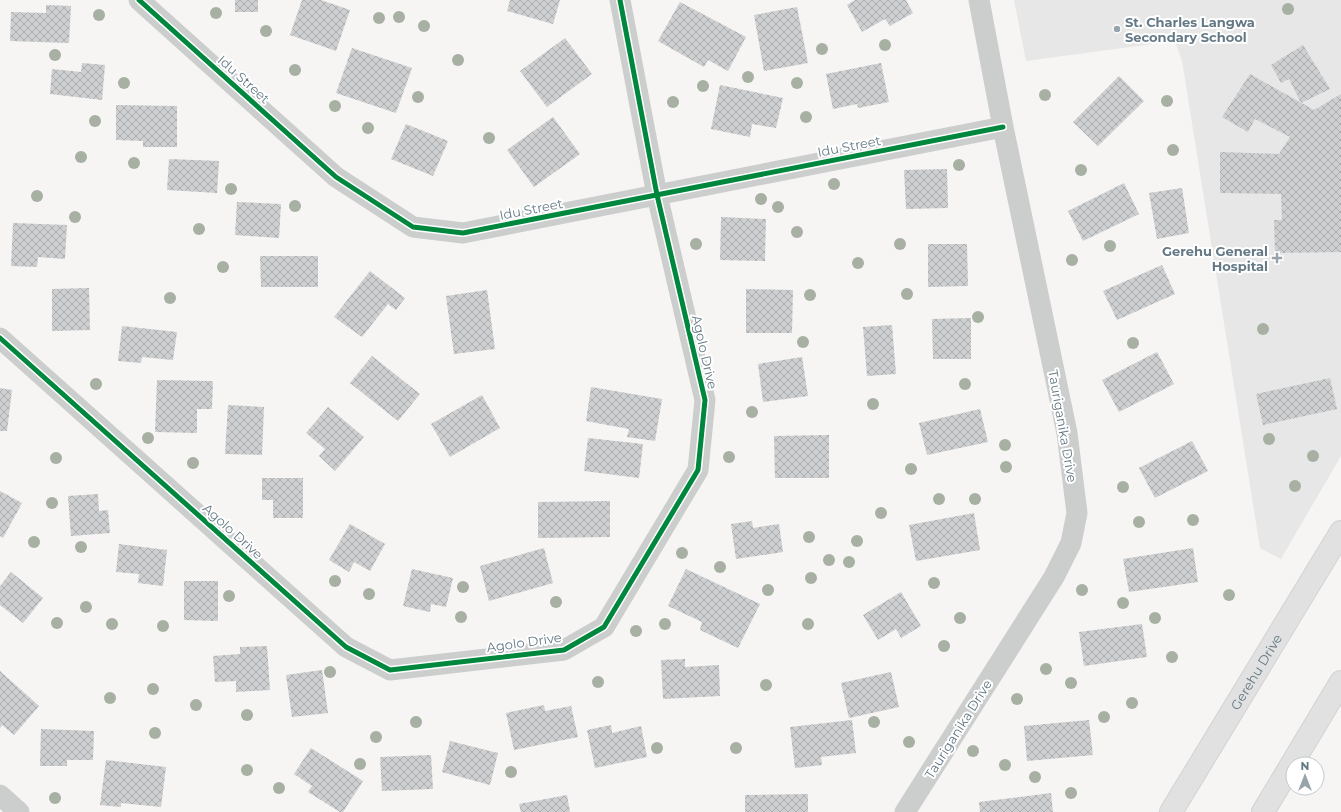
<svg xmlns="http://www.w3.org/2000/svg" width="1341" height="812" font-family="Montserrat,sans-serif">
<style>
.built{fill:#e6e7e6}
.building{fill:url(#building-cross-hatch)}
.lines{fill:none;stroke-linecap:round;stroke-linejoin:round}
.secondary-casing{stroke:#d1d2d3;stroke-width:24}
.street{stroke:#cccdcd;stroke-width:21}
.secondary{stroke:#e0e1e0;stroke-width:22}
.cycleway-casing{stroke:#fff;stroke-width:8}
.cycleway{stroke:#00873e;stroke-width:5}
.tree{fill:#a7b0a3}
.poi-dot{fill:#97a4ac;stroke:#fff;stroke-width:1.5}
.labels{text-anchor:middle;stroke-width:4;stroke-linejoin:round;paint-order:stroke}
.poi-label{font-size:13px;font-weight:bold;fill:#647985;stroke:#fff;text-anchor:start}
.street-label{font-size:13px;fill:#647985;stroke:#fff}
</style>
<defs>
<pattern id="building-cross-hatch" width="8" height="8" patternUnits="userSpaceOnUse"><rect width="8" height="8" fill="#cecfd0"/><path d="M0 0l8 8M0 8l8-8" fill="none" stroke="#abadae"/></pattern>
</defs>
<rect width="100%" height="100%" fill="#f6f5f4"/>
<path class="built" d="M 1014,0 L 1341,0 L 1341,456 L 1281,559 L 1260,548 L 1182,61 L 1175,41 L 1026,61 Z"/>
<path class="building" d="M 235,0 L 258,0 L 258,12 L 235,12 Z
M 302,0 L 321,0 L 350,10 L 336,51 L 290,35 Z
M 510,0 L 560,0 L 553,24 L 507,11 Z
M 855,0 L 906,0 L 913,13 L 890,26 L 885,19 L 862,32 L 847,5 Z
M 680,2 L 746,37 L 728,71 L 708,60 L 704,67 L 658,41 Z
M 46,5 L 71,6 L 69,43 L 10,41 L 11,12 L 46,13 Z
M 797,7 L 808,63 L 764,71 L 754,15 Z
M 565,38 L 592,74 L 547,107 L 520,71 Z
M 1303,45 L 1330,89 L 1301,103 L 1289,79 L 1281,83 L 1271,65 Z
M 352,48 L 412,68 L 396,113 L 336,93 Z
M 82,63 L 105,65 L 102,100 L 50,94 L 52,69 L 81,72 Z
M 881,63 L 889,102 L 858,108 L 857,104 L 833,109 L 826,74 Z
M 1250,74 L 1314,110 L 1341,94 L 1341,252 L 1275,253 L 1274,220 L 1282,220 L 1281,194 L 1220,193 L 1220,152 L 1279,154 L 1290,137 L 1255,119 L 1248,132 L 1222,117 Z
M 1119,76 L 1144,101 L 1098,146 L 1073,122 Z
M 720,85 L 783,98 L 776,128 L 752,124 L 750,137 L 711,129 Z
M 116,105 L 177,106 L 177,147 L 143,147 L 143,141 L 116,140 Z
M 553,117 L 580,154 L 534,187 L 507,150 Z
M 406,124 L 448,141 L 433,176 L 391,159 Z
M 169,159 L 219,161 L 217,193 L 167,190 Z
M 947,169 L 948,208 L 906,209 L 904,170 Z
M 1124,183 L 1139,214 L 1083,241 L 1068,211 Z
M 1182,188 L 1189,233 L 1157,239 L 1149,193 Z
M 237,202 L 281,204 L 279,238 L 235,235 Z
M 721,217 L 766,219 L 765,261 L 720,260 Z
M 13,223 L 67,225 L 65,259 L 38,257 L 37,267 L 11,266 Z
M 928,244 L 967,244 L 968,286 L 928,287 Z
M 260,256 L 318,256 L 318,287 L 261,287 Z
M 1162,265 L 1175,294 L 1117,320 L 1103,291 Z
M 370,271 L 405,298 L 396,310 L 388,304 L 362,337 L 334,317 Z
M 89,288 L 90,330 L 52,331 L 52,289 Z
M 746,289 L 793,290 L 792,333 L 746,333 Z
M 487,290 L 495,349 L 454,354 L 446,296 Z
M 971,318 L 971,359 L 933,359 L 932,319 Z
M 892,325 L 896,374 L 867,376 L 863,327 Z
M 122,326 L 177,332 L 173,360 L 142,357 L 141,363 L 118,361 Z
M 1157,352 L 1174,384 L 1119,412 L 1102,380 Z
M 372,356 L 420,394 L 398,421 L 350,383 Z
M 802,357 L 808,396 L 763,402 L 758,364 Z
M 1330,378 L 1337,409 L 1263,425 L 1256,394 Z
M 157,380 L 213,381 L 212,409 L 197,409 L 197,433 L 155,432 Z
M 591,387 L 662,399 L 655,441 L 627,437 L 629,429 L 586,421 Z
M 0,388 L 12,390 L 7,431 L 0,431 Z
M 482,395 L 500,428 L 450,457 L 431,424 Z
M 228,405 L 264,407 L 262,455 L 225,454 Z
M 328,407 L 364,437 L 335,471 L 319,456 L 325,449 L 306,433 Z
M 980,409 L 988,442 L 927,455 L 919,423 Z
M 829,435 L 829,478 L 775,478 L 774,436 Z
M 588,438 L 643,444 L 639,478 L 584,471 Z
M 1192,441 L 1208,471 L 1155,498 L 1139,468 Z
M 262,478 L 303,478 L 303,518 L 273,518 L 273,500 L 262,500 Z
M 0,491 L 22,503 L 3,538 L 0,536 Z
M 98,494 L 99,511 L 108,510 L 110,533 L 71,536 L 68,496 Z
M 610,501 L 610,537 L 538,538 L 538,502 Z
M 974,513 L 980,550 L 916,561 L 909,525 Z
M 752,521 L 753,528 L 779,524 L 783,552 L 736,559 L 731,524 Z
M 350,524 L 385,544 L 370,571 L 354,562 L 349,572 L 329,560 Z
M 119,544 L 167,550 L 163,586 L 138,583 L 139,574 L 116,572 Z
M 544,548 L 553,583 L 489,601 L 480,566 Z
M 1193,548 L 1198,582 L 1129,592 L 1123,559 Z
M 412,569 L 453,578 L 446,607 L 431,604 L 430,612 L 403,606 Z
M 686,569 L 760,604 L 738,648 L 700,630 L 702,622 L 668,606 Z
M 11,572 L 43,598 L 23,623 L 0,605 L 0,586 Z
M 184,581 L 218,581 L 218,621 L 184,620 Z
M 901,592 L 921,626 L 901,638 L 896,629 L 878,640 L 863,615 Z
M 1142,624 L 1147,657 L 1084,666 L 1079,632 Z
M 267,646 L 270,690 L 236,692 L 236,681 L 215,682 L 213,656 L 240,654 L 240,647 Z
M 685,659 L 685,667 L 719,665 L 720,696 L 663,699 L 661,660 Z
M 322,670 L 328,713 L 292,717 L 286,675 Z
M 0,671 L 39,706 L 14,735 L 2,725 L 0,728 Z
M 891,672 L 899,707 L 849,718 L 841,683 Z
M 544,705 L 545,711 L 571,706 L 578,737 L 514,750 L 506,713 Z
M 852,720 L 856,753 L 821,757 L 822,765 L 795,768 L 790,727 Z
M 1089,720 L 1093,755 L 1027,761 L 1024,726 Z
M 611,725 L 612,733 L 641,726 L 647,757 L 595,768 L 587,730 Z
M 41,729 L 94,731 L 93,760 L 67,760 L 67,766 L 40,766 Z
M 450,741 L 498,753 L 490,785 L 442,772 Z
M 311,748 L 363,781 L 343,812 L 340,812 L 308,792 L 312,786 L 294,774 Z
M 431,755 L 433,789 L 382,791 L 380,757 Z
M 106,760 L 166,767 L 161,807 L 121,803 L 121,807 L 100,805 Z
M 1051,793 L 1053,812 L 980,812 L 979,802 Z
M 808,794 L 808,812 L 745,812 L 745,795 Z
M 567,795 L 570,812 L 521,812 L 519,804 Z"/>
<g class="lines">
<g class="secondary-casing">
<g id="secondary">
<path id="s1" d="M 1171,812 L 1341,532"/>
<path d="M 1263,812 L 1341,682"/>
</g>
</g>
<path class="street" d="M 139,0 L 336,177 L 413,227 L 463,233 L 1003,127
M 0,338 L 346,647 L 390,670 L 564,650 L 604,627 L 698,470 L 705,400 L 657,195 L 620,0
M 0,795 L 19,812
M 905,812 L 1054,577 L 1071,543 L 1077,513 L 1067,433 L 1003,127 L 979,0"/>
<use href="#secondary" class="secondary"/>
<g class="cycleway-casing">
<path id="cycleway" d="M 139,0 L 336,177 L 413,227 L 463,233 L 1003,127
M 0,338 L 346,647 L 390,670 L 564,650 L 604,627 L 698,470 L 705,400 L 657,195 L 620,0"/>
</g>
<use href="#cycleway" class="cycleway"/>
</g>
<g class="tree">
<circle cx="1288" cy="9" r="6"/>
<circle cx="216" cy="13" r="6"/>
<circle cx="99" cy="15" r="6"/>
<circle cx="399" cy="17" r="6"/>
<circle cx="379" cy="18" r="6"/>
<circle cx="424" cy="26" r="6"/>
<circle cx="266" cy="31" r="6"/>
<circle cx="885" cy="45" r="6"/>
<circle cx="822" cy="49" r="6"/>
<circle cx="55" cy="55" r="6"/>
<circle cx="458" cy="60" r="6"/>
<circle cx="295" cy="70" r="6"/>
<circle cx="748" cy="77" r="6"/>
<circle cx="124" cy="83" r="6"/>
<circle cx="797" cy="83" r="6"/>
<circle cx="703" cy="86" r="6"/>
<circle cx="1045" cy="95" r="6"/>
<circle cx="418" cy="97" r="6"/>
<circle cx="1167" cy="101" r="6"/>
<circle cx="673" cy="102" r="6"/>
<circle cx="335" cy="106" r="6"/>
<circle cx="806" cy="117" r="6"/>
<circle cx="95" cy="121" r="6"/>
<circle cx="368" cy="128" r="6"/>
<circle cx="489" cy="138" r="6"/>
<circle cx="1173" cy="150" r="6"/>
<circle cx="81" cy="157" r="6"/>
<circle cx="134" cy="163" r="6"/>
<circle cx="959" cy="165" r="6"/>
<circle cx="1081" cy="170" r="6"/>
<circle cx="834" cy="184" r="6"/>
<circle cx="231" cy="189" r="6"/>
<circle cx="37" cy="196" r="6"/>
<circle cx="761" cy="199" r="6"/>
<circle cx="295" cy="206" r="6"/>
<circle cx="778" cy="207" r="6"/>
<circle cx="75" cy="217" r="6"/>
<circle cx="199" cy="229" r="6"/>
<circle cx="797" cy="232" r="6"/>
<circle cx="696" cy="244" r="6"/>
<circle cx="900" cy="244" r="6"/>
<circle cx="1110" cy="246" r="6"/>
<circle cx="1072" cy="260" r="6"/>
<circle cx="858" cy="263" r="6"/>
<circle cx="223" cy="267" r="6"/>
<circle cx="907" cy="294" r="6"/>
<circle cx="810" cy="295" r="6"/>
<circle cx="170" cy="298" r="6"/>
<circle cx="978" cy="317" r="6"/>
<circle cx="1263" cy="329" r="6"/>
<circle cx="803" cy="342" r="6"/>
<circle cx="1133" cy="343" r="6"/>
<circle cx="96" cy="384" r="6"/>
<circle cx="965" cy="384" r="6"/>
<circle cx="873" cy="404" r="6"/>
<circle cx="752" cy="412" r="6"/>
<circle cx="148" cy="438" r="6"/>
<circle cx="1269" cy="439" r="6"/>
<circle cx="1005" cy="445" r="6"/>
<circle cx="1313" cy="456" r="6"/>
<circle cx="729" cy="457" r="6"/>
<circle cx="56" cy="458" r="6"/>
<circle cx="193" cy="463" r="6"/>
<circle cx="1006" cy="467" r="6"/>
<circle cx="911" cy="469" r="6"/>
<circle cx="1295" cy="486" r="6"/>
<circle cx="1123" cy="487" r="6"/>
<circle cx="939" cy="499" r="6"/>
<circle cx="975" cy="499" r="6"/>
<circle cx="52" cy="503" r="6"/>
<circle cx="881" cy="513" r="6"/>
<circle cx="1193" cy="520" r="6"/>
<circle cx="1139" cy="522" r="6"/>
<circle cx="809" cy="537" r="6"/>
<circle cx="857" cy="541" r="6"/>
<circle cx="34" cy="542" r="6"/>
<circle cx="81" cy="547" r="6"/>
<circle cx="682" cy="553" r="6"/>
<circle cx="829" cy="560" r="6"/>
<circle cx="849" cy="562" r="6"/>
<circle cx="720" cy="567" r="6"/>
<circle cx="811" cy="578" r="6"/>
<circle cx="335" cy="581" r="6"/>
<circle cx="934" cy="583" r="6"/>
<circle cx="463" cy="587" r="6"/>
<circle cx="768" cy="590" r="6"/>
<circle cx="1082" cy="590" r="6"/>
<circle cx="369" cy="594" r="6"/>
<circle cx="1229" cy="595" r="6"/>
<circle cx="229" cy="596" r="6"/>
<circle cx="556" cy="602" r="6"/>
<circle cx="1123" cy="603" r="6"/>
<circle cx="86" cy="607" r="6"/>
<circle cx="461" cy="617" r="6"/>
<circle cx="960" cy="618" r="6"/>
<circle cx="1155" cy="618" r="6"/>
<circle cx="57" cy="623" r="6"/>
<circle cx="112" cy="624" r="6"/>
<circle cx="665" cy="624" r="6"/>
<circle cx="808" cy="624" r="6"/>
<circle cx="163" cy="626" r="6"/>
<circle cx="636" cy="631" r="6"/>
<circle cx="944" cy="646" r="6"/>
<circle cx="1172" cy="657" r="6"/>
<circle cx="1046" cy="669" r="6"/>
<circle cx="330" cy="672" r="6"/>
<circle cx="598" cy="682" r="6"/>
<circle cx="1071" cy="683" r="6"/>
<circle cx="766" cy="685" r="6"/>
<circle cx="153" cy="689" r="6"/>
<circle cx="110" cy="698" r="6"/>
<circle cx="1017" cy="699" r="6"/>
<circle cx="1132" cy="703" r="6"/>
<circle cx="196" cy="705" r="6"/>
<circle cx="247" cy="715" r="6"/>
<circle cx="1104" cy="717" r="6"/>
<circle cx="416" cy="722" r="6"/>
<circle cx="874" cy="722" r="6"/>
<circle cx="155" cy="733" r="6"/>
<circle cx="376" cy="737" r="6"/>
<circle cx="909" cy="742" r="6"/>
<circle cx="657" cy="748" r="6"/>
<circle cx="736" cy="748" r="6"/>
<circle cx="973" cy="751" r="6"/>
<circle cx="360" cy="764" r="6"/>
<circle cx="1005" cy="765" r="6"/>
<circle cx="247" cy="770" r="6"/>
<circle cx="511" cy="772" r="6"/>
<circle cx="1035" cy="777" r="6"/>
<circle cx="279" cy="788" r="6"/>
<circle cx="1071" cy="793" r="6"/>
<circle cx="55" cy="798" r="6"/>
</g>
<g class="poi-dot">
<circle cx="1117" cy="29" r="4"/>
<path d="M1275 252h4v4h4v4h-4v4h-4v-4h-4v-4h4z"/>
</g>
<g class="labels">
<g class="poi-label">
<text x="1125" y="27">St. Charles Langwa<tspan x="1125" dy="15">Secondary School</tspan></text>
<text x="1268" y="256" text-anchor="end">Gerehu General<tspan x="1268" dy="15">Hospital</tspan></text>
</g>
<g class="street-label">
<text transform="translate(244 79) rotate(42)" y="5">Idu Street</text>
<text transform="translate(849 146) rotate(-11)" y="5">Idu Street</text>
<text transform="translate(531 209) rotate(-11)" y="5">Idu Street</text>
<text transform="translate(705 352) rotate(77)" y="5">Agolo Drive</text>
<text transform="translate(1063 426) rotate(80)" y="5">Tauriganika Drive</text>
<text transform="translate(233 531) rotate(42)" y="5">Agolo Drive</text>
<text transform="translate(524 642) rotate(-8)" y="5">Agolo Drive</text>
<text dy="5" stroke="none"><textPath href="#s1" startOffset="164">Gerehu Drive</textPath></text>
<text transform="translate(958 729) rotate(-58)" y="5">Tauriganika Drive</text>
</g>
</g>
<g transform="translate(1305 776)"><circle r="19" fill="#ffffff" stroke="#c1c9ce"/>
<path d="M0-3L7 15L0 10L-7 15Z" fill="#97a4ac"/>
<text y="-6" font-size="11" font-weight="bold" text-anchor="middle" fill="#647985">N</text>
</g>
</svg>
